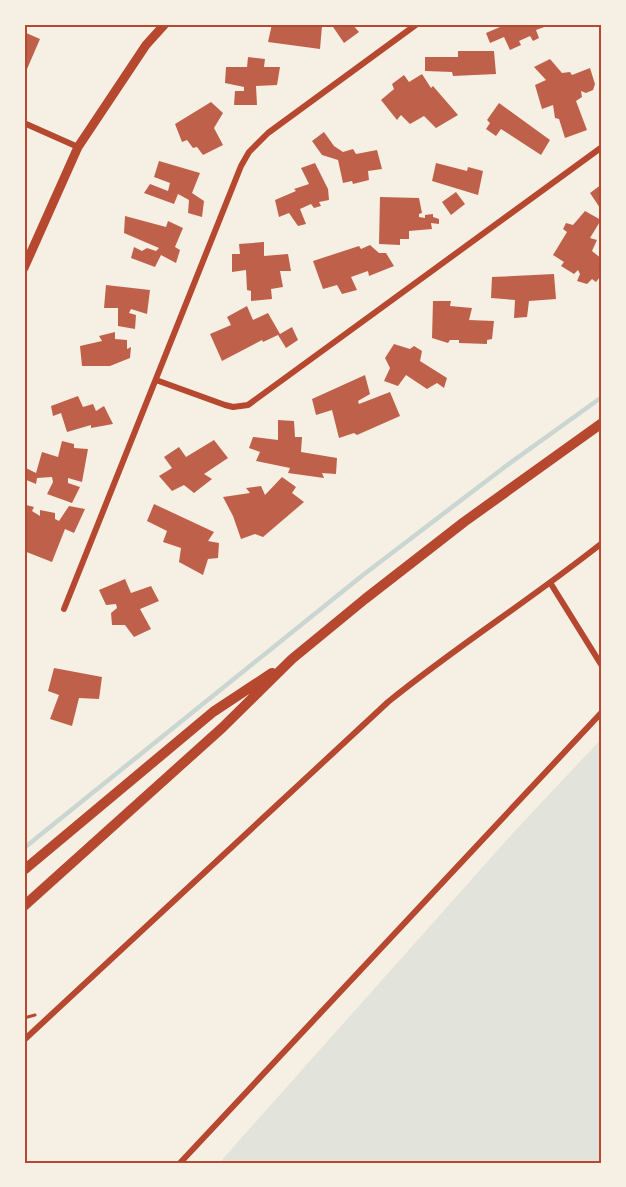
<svg xmlns="http://www.w3.org/2000/svg" width="626" height="1187" font-family="Bitter,serif">
<style>
.green{fill:#e2e4dc}
.lines{fill:none;stroke-linecap:round;stroke-linejoin:round}
.stream{stroke:#c9d6d2;stroke-width:4.5}
.building{fill:#bf614a}
.path{stroke:#b5482f;stroke-width:3}
.minor{stroke:#b5482f;stroke-width:6}
.secondary{stroke:#b5482f;stroke-width:9}
.primary{stroke:#b5482f;stroke-width:10}
.neatline{fill:none;stroke:#b5482f;stroke-width:2}
</style>
<rect width="100%" height="100%" fill="#f6efe4"/>
<path class="green" d="M 602,738 L 602,1163 L 219,1163 L 512,834 Z"/>
<g class="lines">
<path class="stream" d="M 24,848 L 363,575 L 506,466 L 602,397"/>
</g>
<path class="building" d="M 272,24 L 315,24 L 322,26 L 320,49 L 268,42 Z
M 331,24 L 352,24 L 359,32 L 344,43 Z
M 499,24 L 546,24 L 547,26 L 536,30 L 539,38 L 533,41 L 530,36 L 519,41 L 521,45 L 510,50 L 504,37 L 490,43 L 486,33 L 500,27 Z
M 24,32 L 40,39 L 24,76 Z
M 458,51 L 494,51 L 496,74 L 453,76 L 452,72 L 425,71 L 425,57 L 458,57 Z
M 248,57 L 265,59 L 264,67 L 280,67 L 277,85 L 256,86 L 257,105 L 234,105 L 235,91 L 244,91 L 244,87 L 225,83 L 226,67 L 247,67 Z
M 550,59 L 562,73 L 570,72 L 572,75 L 590,68 L 595,84 L 593,90 L 586,93 L 581,91 L 582,97 L 576,101 L 587,130 L 565,138 L 559,119 L 555,118 L 553,105 L 542,109 L 535,85 L 546,80 L 534,67 Z
M 422,74 L 431,88 L 433,86 L 458,115 L 436,128 L 424,116 L 410,124 L 401,115 L 397,120 L 381,100 L 394,89 L 392,84 L 404,75 L 409,82 Z
M 211,102 L 223,113 L 214,128 L 223,145 L 203,155 L 197,147 L 193,148 L 187,140 L 182,142 L 175,124 Z
M 499,103 L 550,140 L 541,155 L 501,129 L 496,136 L 486,129 L 490,123 L 487,120 Z
M 324,132 L 334,146 L 343,152 L 353,149 L 356,154 L 377,150 L 382,169 L 368,171 L 369,180 L 353,184 L 352,181 L 343,183 L 338,160 L 322,155 L 312,141 Z
M 159,161 L 200,173 L 192,193 L 204,201 L 202,217 L 188,213 L 189,200 L 178,194 L 174,204 L 144,193 L 150,184 L 168,191 L 170,183 L 154,177 Z
M 315,163 L 328,189 L 329,200 L 319,202 L 321,206 L 314,208 L 311,204 L 300,209 L 306,224 L 298,226 L 289,213 L 279,217 L 275,200 L 296,191 L 294,189 L 309,184 L 301,168 Z
M 436,163 L 467,171 L 468,167 L 483,171 L 478,195 L 432,181 Z
M 602,184 L 602,211 L 590,193 Z
M 456,192 L 465,204 L 451,215 L 442,202 Z
M 380,197 L 419,198 L 422,213 L 419,214 L 419,217 L 425,218 L 425,215 L 433,214 L 433,217 L 439,219 L 439,224 L 431,223 L 432,229 L 409,231 L 409,239 L 400,239 L 400,245 L 379,244 Z
M 585,211 L 601,220 L 590,238 L 597,240 L 592,251 L 602,259 L 602,274 L 596,282 L 592,279 L 587,284 L 577,281 L 580,274 L 578,270 L 574,274 L 561,266 L 564,262 L 553,255 L 567,232 L 563,229 L 566,223 L 573,225 Z
M 125,216 L 166,227 L 168,221 L 183,228 L 175,247 L 180,250 L 176,263 L 161,255 L 155,267 L 131,258 L 134,247 L 142,251 L 147,248 L 156,251 L 159,248 L 124,233 Z
M 264,242 L 264,256 L 288,254 L 291,271 L 280,271 L 283,287 L 271,289 L 272,299 L 251,301 L 251,291 L 247,290 L 246,270 L 232,272 L 232,254 L 240,254 L 239,244 Z
M 370,245 L 379,253 L 386,253 L 394,266 L 369,276 L 368,271 L 351,277 L 357,290 L 342,294 L 337,285 L 323,289 L 313,261 L 359,246 L 361,249 Z
M 554,274 L 556,299 L 529,301 L 527,317 L 514,318 L 515,300 L 491,298 L 492,277 Z
M 106,285 L 150,290 L 147,314 L 131,309 L 129,313 L 136,315 L 135,329 L 118,326 L 118,308 L 104,308 Z
M 433,301 L 451,301 L 450,306 L 472,308 L 469,320 L 494,321 L 492,339 L 487,340 L 487,344 L 459,343 L 459,340 L 450,340 L 448,343 L 432,338 Z
M 247,306 L 253,320 L 268,313 L 280,334 L 292,327 L 298,340 L 286,348 L 278,335 L 263,342 L 262,340 L 222,361 L 210,334 L 231,325 L 227,317 Z
M 115,332 L 115,339 L 127,340 L 127,349 L 131,347 L 130,358 L 110,366 L 82,366 L 80,346 L 102,341 L 99,336 Z
M 394,344 L 410,349 L 414,346 L 422,351 L 420,361 L 447,378 L 444,388 L 437,383 L 427,389 L 406,375 L 398,386 L 384,381 L 390,368 L 385,358 Z
M 365,375 L 370,394 L 358,401 L 359,404 L 390,392 L 400,416 L 357,435 L 354,433 L 339,438 L 332,410 L 316,415 L 312,399 Z
M 78,396 L 83,407 L 93,404 L 96,411 L 104,406 L 113,424 L 91,428 L 91,425 L 67,432 L 61,413 L 53,416 L 51,406 Z
M 278,420 L 294,421 L 295,437 L 302,437 L 301,452 L 337,458 L 336,474 L 322,473 L 324,478 L 288,473 L 290,468 L 256,461 L 260,452 L 249,448 L 253,437 L 278,440 Z
M 214,440 L 228,458 L 204,474 L 212,479 L 194,493 L 184,485 L 172,491 L 159,476 L 172,468 L 164,457 L 179,447 L 186,457 Z
M 62,441 L 74,444 L 74,448 L 88,449 L 82,482 L 68,478 L 68,483 L 80,487 L 72,503 L 47,494 L 53,482 L 52,477 L 37,478 L 36,484 L 24,479 L 24,467 L 36,473 L 42,452 L 58,457 Z
M 282,477 L 296,487 L 292,493 L 304,502 L 263,537 L 255,534 L 241,539 L 233,516 L 223,497 L 250,493 L 246,488 L 261,486 L 265,495 Z
M 154,504 L 214,532 L 208,541 L 219,543 L 218,558 L 208,559 L 203,575 L 179,562 L 181,548 L 163,542 L 167,531 L 147,521 Z
M 26,505 L 34,507 L 32,511 L 40,516 L 40,510 L 55,513 L 55,519 L 59,521 L 69,506 L 85,509 L 74,533 L 65,529 L 52,562 L 24,551 L 24,508 Z
M 125,579 L 131,593 L 151,586 L 159,601 L 140,609 L 151,629 L 134,637 L 125,625 L 112,625 L 111,613 L 117,608 L 116,604 L 106,605 L 99,590 Z
M 54,668 L 102,677 L 99,699 L 79,698 L 72,726 L 50,719 L 59,695 L 48,691 Z"/>
<g class="lines">
<path class="path" d="M 24,1018 L 35,1015"/>
<path class="minor" d="M 24,123 L 78,147
M 156,380 L 225,405 L 233,407 L 248,405 L 602,147
M 551,584 L 602,666
M 64,609 L 241,166 L 249,152 L 268,133 L 417,24
M 24,1040 L 388,702 C 457,646 533,598 602,543
M 180,1163 L 602,712"/>
<path class="secondary" d="M 24,268 L 78,147 L 146,45 L 165,24"/>
<path class="primary" d="M 24,870 L 213,712 L 272,673
M 24,906 L 222,728 L 292,659 L 365,599 L 464,522 L 602,423"/>
</g>
<rect width="626" height="1187" fill="none" stroke="#f6efe4" stroke-width="51"/>
<rect x="26" y="26" width="574" height="1136" class="neatline"/>
</svg>
